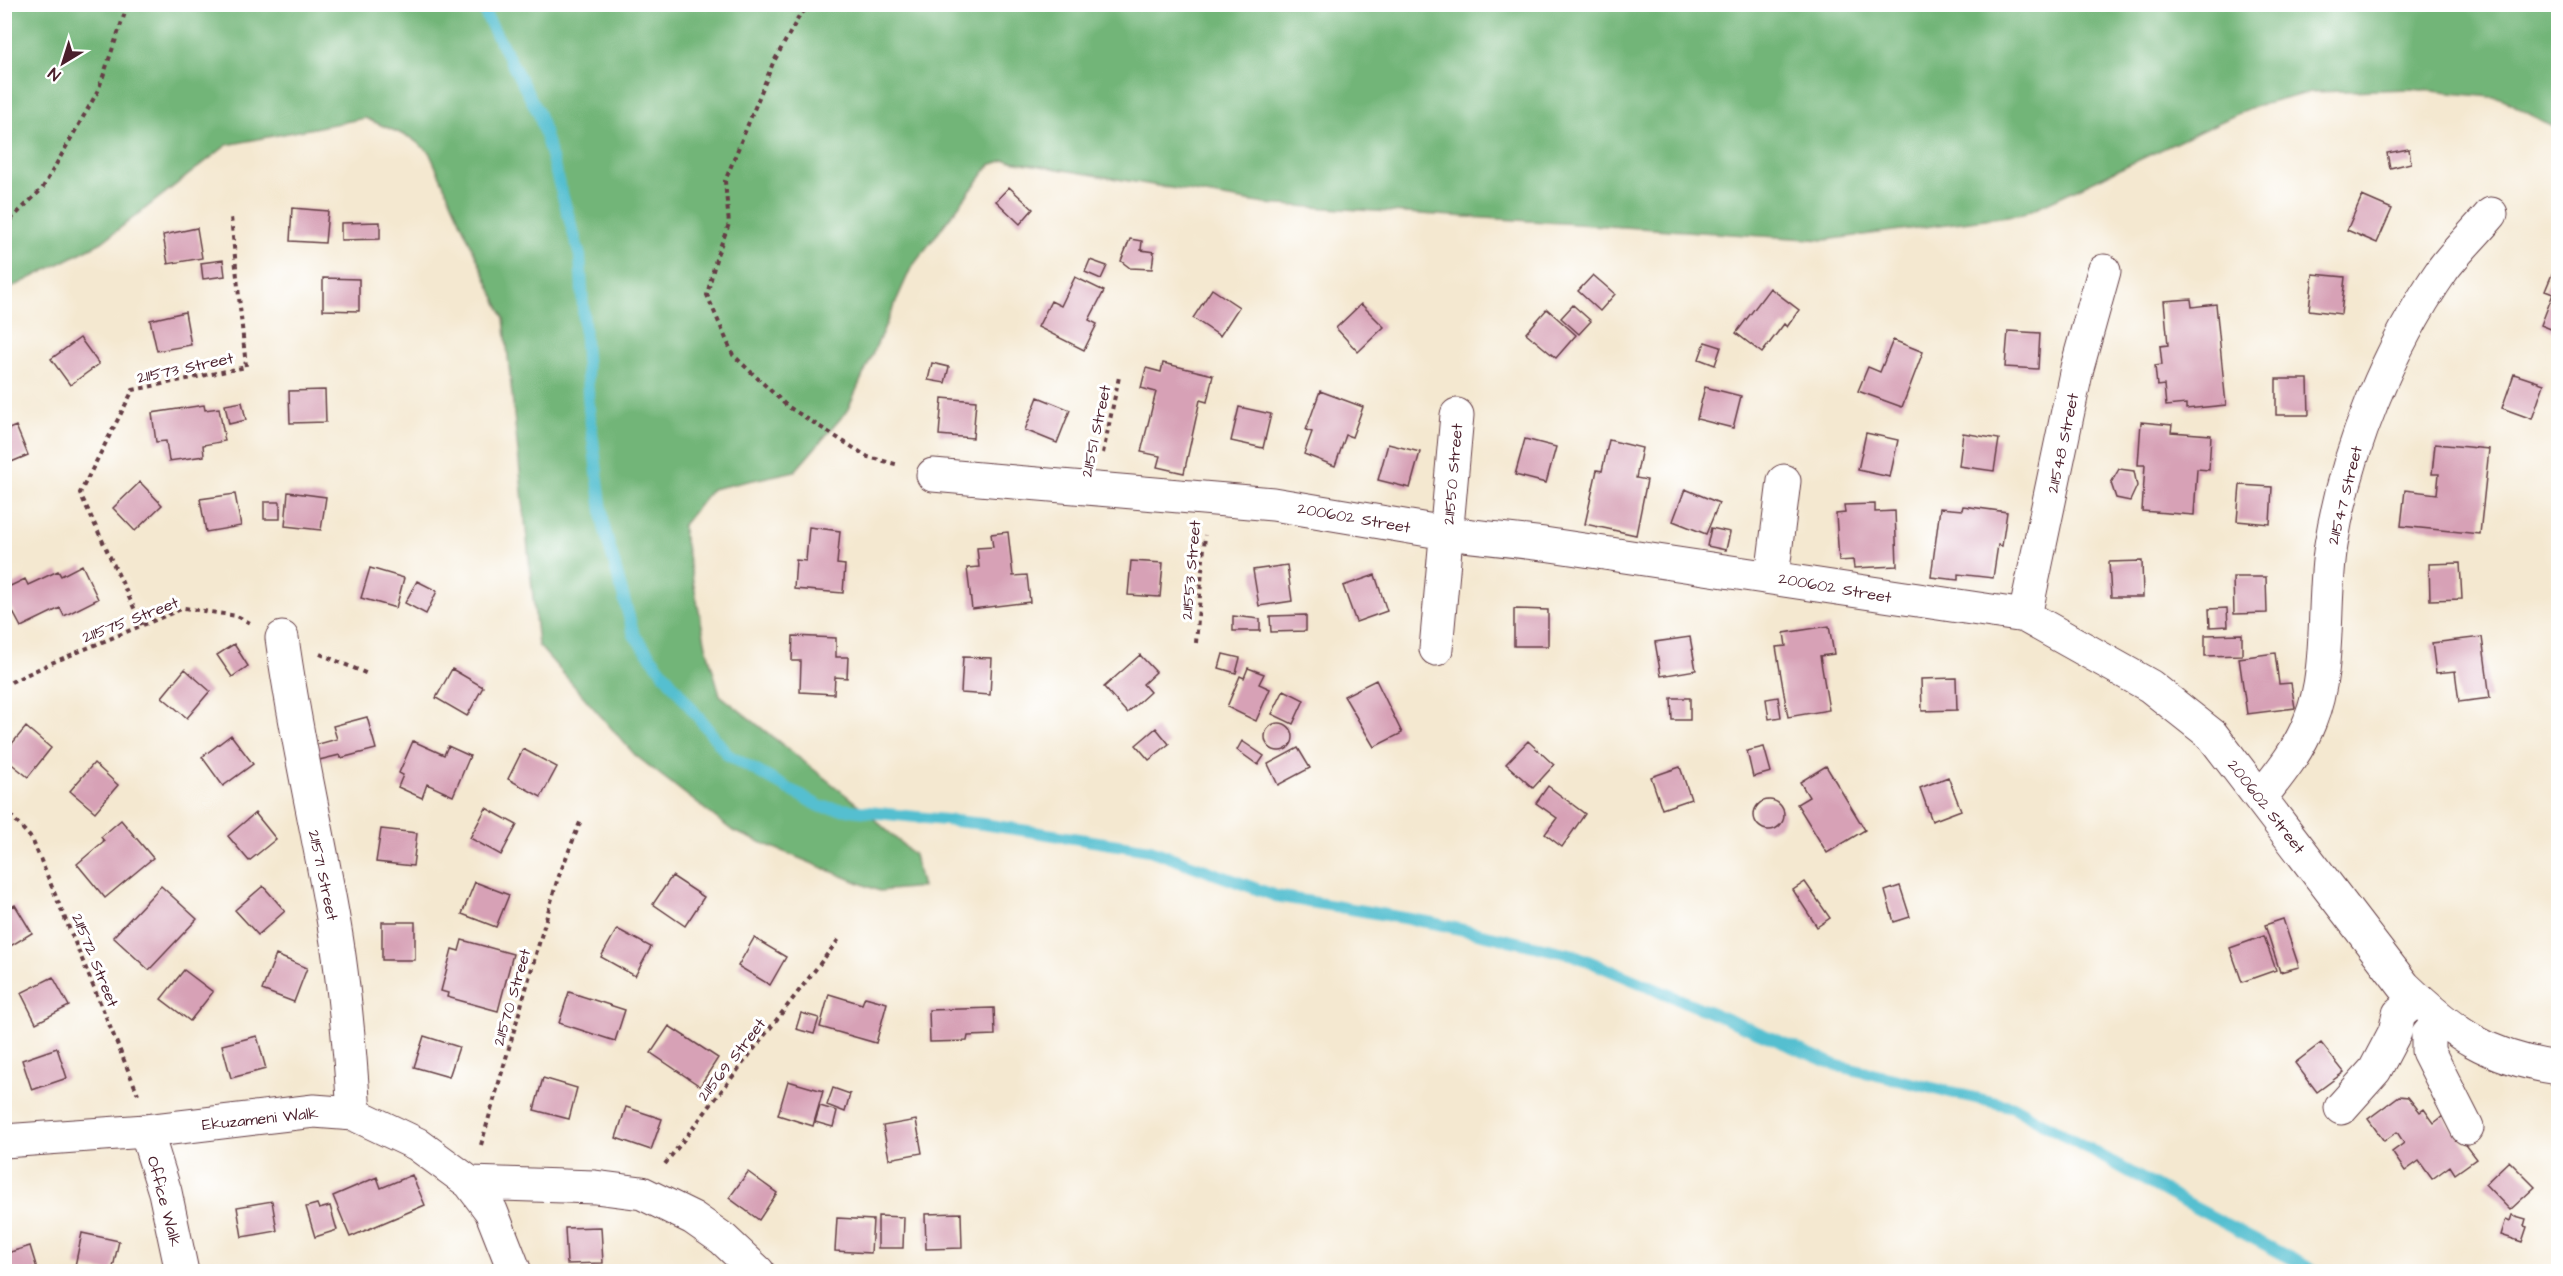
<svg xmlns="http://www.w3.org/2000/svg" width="2563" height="1276" font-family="'Architects Daughter',sans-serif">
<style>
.forest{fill:#72b578;stroke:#5e6a52;stroke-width:1.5}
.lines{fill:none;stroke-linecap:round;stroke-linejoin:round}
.stream{stroke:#54bfd0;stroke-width:12}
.building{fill:#d7a1b6}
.minor-casing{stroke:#643d44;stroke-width:35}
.path{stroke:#643d44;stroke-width:4;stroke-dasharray:4.5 4.5;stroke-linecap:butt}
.minor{stroke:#fff;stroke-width:33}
.labels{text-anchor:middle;stroke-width:6;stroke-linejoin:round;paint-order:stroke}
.street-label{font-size:16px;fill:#4a1f2b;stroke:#fff}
</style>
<rect width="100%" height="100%" fill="#fff"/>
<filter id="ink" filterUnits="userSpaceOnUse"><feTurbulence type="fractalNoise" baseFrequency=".0167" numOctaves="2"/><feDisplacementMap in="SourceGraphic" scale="12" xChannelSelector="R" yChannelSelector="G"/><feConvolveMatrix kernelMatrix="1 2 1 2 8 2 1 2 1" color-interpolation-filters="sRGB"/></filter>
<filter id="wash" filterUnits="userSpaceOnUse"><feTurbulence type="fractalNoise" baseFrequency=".008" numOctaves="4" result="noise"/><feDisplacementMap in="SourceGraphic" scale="24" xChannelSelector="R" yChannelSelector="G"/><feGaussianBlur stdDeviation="1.35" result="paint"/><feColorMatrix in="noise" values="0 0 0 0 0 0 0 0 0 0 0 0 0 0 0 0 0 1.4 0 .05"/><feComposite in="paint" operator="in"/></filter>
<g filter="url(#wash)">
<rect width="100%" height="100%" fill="#f4e8d0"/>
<path class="forest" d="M 5,4 L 2558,4 L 2558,130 L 2501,98 L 2411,89 L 2311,92 L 2250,108 L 2023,214 L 1825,240 L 1265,204 L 1005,160 L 990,165 L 911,268 L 847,411 L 795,471 L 712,489 L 682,526 L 706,646 L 720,695 L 861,807 L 914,855 L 922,887 L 879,891 L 733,831 L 635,755 L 538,645 L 504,318 L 429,152 L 411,138 L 365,118 L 227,145 L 102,242 L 5,291 Z"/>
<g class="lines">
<path class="stream" d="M 480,4 L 539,114 L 580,256 L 589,409 L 604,527 L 634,635 L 728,755 L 821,807 L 983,824 L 1150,850 L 1276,896 L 1433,923 L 1574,955 L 1838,1066 L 2014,1107 L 2169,1194 L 2317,1272"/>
</g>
<g id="blocks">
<path class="building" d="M 2409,149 L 2411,163 L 2390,168 L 2387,153 Z
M 1009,187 L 1033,209 L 1020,224 L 996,201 Z
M 2362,196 L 2392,209 L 2377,243 L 2347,230 Z
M 292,208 L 328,211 L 325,243 L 290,241 Z
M 380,222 L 380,239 L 341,240 L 341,223 Z
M 197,228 L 202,258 L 168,264 L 163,235 Z
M 1130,239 L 1142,241 L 1141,250 L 1154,252 L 1152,269 L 1130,268 L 1121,261 Z
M 223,260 L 225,276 L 203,279 L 201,263 Z
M 1090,260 L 1107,266 L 1101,279 L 1085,272 Z
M 2555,267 L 2558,269 L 2558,332 L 2541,325 L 2553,294 L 2545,291 Z
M 2313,274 L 2345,277 L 2341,314 L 2309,310 Z
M 1593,275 L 1615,294 L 1600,311 L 1578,291 Z
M 1075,277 L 1104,291 L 1089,320 L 1097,324 L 1084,350 L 1038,327 L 1051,301 L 1061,306 Z
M 323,278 L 359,279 L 359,311 L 323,310 Z
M 1770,288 L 1799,310 L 1787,327 L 1784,324 L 1762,353 L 1736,333 Z
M 1212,289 L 1239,307 L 1220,336 L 1193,318 Z
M 2191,299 L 2192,307 L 2216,304 L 2226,405 L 2186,409 L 2186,404 L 2166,406 L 2164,385 L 2157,386 L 2155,366 L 2162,365 L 2160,346 L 2168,345 L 2164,301 Z
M 1361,304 L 1384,327 L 1358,352 L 1336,328 Z
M 1573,305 L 1591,321 L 1579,334 L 1561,318 Z
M 1547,309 L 1576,335 L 1556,358 L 1526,333 Z
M 185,312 L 191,345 L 157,351 L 150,320 Z
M 2008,331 L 2040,333 L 2038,369 L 2005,367 Z
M 80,338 L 99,364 L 70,385 L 51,359 Z
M 1893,340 L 1923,352 L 1902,407 L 1858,391 L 1868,367 L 1880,372 Z
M 1705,342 L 1721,347 L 1715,365 L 1699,359 Z
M 932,363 L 949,367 L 945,383 L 928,380 Z
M 1163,363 L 1213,375 L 1207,402 L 1200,400 L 1184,473 L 1157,467 L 1160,456 L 1141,452 L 1156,392 L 1141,388 L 1146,368 L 1161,372 Z
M 2514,374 L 2544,384 L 2532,419 L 2502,408 Z
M 2276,379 L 2308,379 L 2309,415 L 2276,415 Z
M 1705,387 L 1741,396 L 1733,428 L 1697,419 Z
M 325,390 L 326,422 L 290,423 L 289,391 Z
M 1320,391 L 1363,407 L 1352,437 L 1346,435 L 1335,466 L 1304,454 L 1312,432 L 1306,430 Z
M 1038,397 L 1070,410 L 1057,443 L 1025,430 Z
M 942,398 L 976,401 L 973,438 L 939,435 Z
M 242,402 L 246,420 L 229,424 L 225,405 Z
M 204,405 L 205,410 L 219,408 L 225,441 L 203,445 L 204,456 L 169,461 L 166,441 L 156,442 L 152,413 Z
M 1239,407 L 1271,414 L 1263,448 L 1231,441 Z
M 2141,422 L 2172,425 L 2171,432 L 2211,435 L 2209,470 L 2197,469 L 2194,515 L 2142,511 L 2145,465 L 2138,465 Z
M 16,426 L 28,455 L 4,465 L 4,431 Z
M 1866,433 L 1898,440 L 1890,477 L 1858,470 Z
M 1963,433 L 1999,439 L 1994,471 L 1959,466 Z
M 1525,439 L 1556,447 L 1546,483 L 1515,475 Z
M 1609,440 L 1642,448 L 1636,478 L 1647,480 L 1636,535 L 1585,524 L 1597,470 L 1602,471 Z
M 1388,444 L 1420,452 L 1410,488 L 1378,480 Z
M 2435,444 L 2489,449 L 2480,534 L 2401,526 L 2405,490 L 2437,494 L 2439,474 L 2432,474 Z
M 2119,469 L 2134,471 L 2137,486 L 2130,501 L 2116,498 L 2111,483 Z
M 140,482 L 162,505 L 135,531 L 113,508 Z
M 2240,485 L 2272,487 L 2270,524 L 2237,521 Z
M 1685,489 L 1719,503 L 1706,534 L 1673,521 Z
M 288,492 L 326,497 L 321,530 L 285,526 Z
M 235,494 L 241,526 L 206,532 L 200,499 Z
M 264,502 L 280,502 L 280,519 L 264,519 Z
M 1875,504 L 1875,512 L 1895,511 L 1897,566 L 1854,568 L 1853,560 L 1839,561 L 1836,514 L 1845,513 L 1844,505 Z
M 1963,506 L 2007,512 L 2002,546 L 1998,545 L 1993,578 L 1958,574 L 1958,580 L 1931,577 L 1940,508 L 1962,510 Z
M 809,527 L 840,531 L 837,564 L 845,565 L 843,593 L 794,589 L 796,560 L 806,561 Z
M 1711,528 L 1730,532 L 1726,550 L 1707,546 Z
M 1008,532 L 1013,576 L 1027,575 L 1030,602 L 972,609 L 967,568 L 979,567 L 977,548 L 993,547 L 991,534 Z
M 1131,561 L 1163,563 L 1160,597 L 1128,595 Z
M 2142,561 L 2143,597 L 2111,597 L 2109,562 Z
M 2460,563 L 2462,599 L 2430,600 L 2429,564 Z
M 82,565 L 98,599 L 64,616 L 60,608 L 21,627 L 4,595 L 4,589 L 25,579 L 28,585 L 58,571 L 61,576 Z
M 1287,565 L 1292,601 L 1259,606 L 1253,570 Z
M 370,568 L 404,578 L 396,608 L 361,598 Z
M 1375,575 L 1387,611 L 1356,622 L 1343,586 Z
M 2233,577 L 2266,577 L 2267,613 L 2234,614 Z
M 417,581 L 437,591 L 426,614 L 405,603 Z
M 2227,608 L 2228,626 L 2210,627 L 2209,609 Z
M 1514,609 L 1548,610 L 1548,646 L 1514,646 Z
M 1306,615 L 1306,631 L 1271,632 L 1270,616 Z
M 1233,616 L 1260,619 L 1260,631 L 1233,631 Z
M 1829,626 L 1834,654 L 1820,656 L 1829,710 L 1788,717 L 1776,647 L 1786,646 L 1784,633 Z
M 2242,634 L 2242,655 L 2205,656 L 2205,635 Z
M 793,636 L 836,638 L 836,657 L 848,657 L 847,678 L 835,677 L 834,694 L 800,692 L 801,661 L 792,661 Z
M 1690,637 L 1696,670 L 1661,676 L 1655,642 Z
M 2482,637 L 2490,698 L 2459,702 L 2455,671 L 2436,673 L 2432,643 Z
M 234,644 L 248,666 L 232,677 L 217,655 Z
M 2275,653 L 2279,684 L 2291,683 L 2295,708 L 2247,714 L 2239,658 Z
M 1223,654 L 1240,658 L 1236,673 L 1219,668 Z
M 1140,655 L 1156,672 L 1143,684 L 1150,692 L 1127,713 L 1104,687 Z
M 963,657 L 992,658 L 990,695 L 961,693 Z
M 1248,668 L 1264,674 L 1259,684 L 1270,689 L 1256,721 L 1227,707 L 1240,676 L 1244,678 Z
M 185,669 L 210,691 L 187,718 L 162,697 Z
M 452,669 L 483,687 L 467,716 L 436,698 Z
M 1956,678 L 1957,710 L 1922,711 L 1921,679 Z
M 1376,680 L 1402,733 L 1374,747 L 1344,696 Z
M 1284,690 L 1304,700 L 1293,724 L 1272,714 Z
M 1778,697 L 1781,717 L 1769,719 L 1766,699 Z
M 1671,698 L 1690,698 L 1690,720 L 1672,720 Z
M 367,717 L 376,749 L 341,758 L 340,755 L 319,760 L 315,745 L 337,739 L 333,726 Z
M1265 737a14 14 0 1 1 28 0a14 14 0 1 1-28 0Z
M 26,727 L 51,748 L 28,777 L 4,758 L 4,753 Z
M 1156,728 L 1169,744 L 1149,760 L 1136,745 Z
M 231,735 L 253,764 L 223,786 L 202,757 Z
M 413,741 L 444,755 L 448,746 L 470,756 L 453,796 L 427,784 L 422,798 L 398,787 L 403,775 L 399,773 Z
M 1242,741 L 1264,756 L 1258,765 L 1237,750 Z
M 1528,741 L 1554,765 L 1533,788 L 1506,764 Z
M 1764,747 L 1771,772 L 1753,777 L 1747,751 Z
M 1298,748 L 1310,768 L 1278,785 L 1268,764 Z
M 523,749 L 557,767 L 541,797 L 508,779 Z
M 94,763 L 118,785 L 95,812 L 70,791 Z
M 1826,766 L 1865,830 L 1827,853 L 1797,804 L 1809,797 L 1800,782 Z
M 1680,767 L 1691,799 L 1662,809 L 1651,777 Z
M 1948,777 L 1961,810 L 1932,821 L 1920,788 Z
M 1548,786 L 1585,814 L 1562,847 L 1545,834 L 1557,818 L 1536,803 Z
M1754 815a15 15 0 1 1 30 0a15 15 0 1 1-30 0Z
M 486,808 L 517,825 L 501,855 L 470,838 Z
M 255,813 L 276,839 L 249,861 L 228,836 Z
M 121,820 L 153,858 L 105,898 L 77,864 L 104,841 L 101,837 Z
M 381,829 L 417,833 L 413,866 L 376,862 Z
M 672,876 L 704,897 L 685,926 L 653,904 Z
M 475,882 L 509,895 L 496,927 L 462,914 Z
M 1805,882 L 1830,918 L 1817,927 L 1793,890 Z
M 161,886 L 197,919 L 149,970 L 113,937 Z
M 263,886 L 285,911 L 258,935 L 235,910 Z
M 1900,886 L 1910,917 L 1894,922 L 1885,891 Z
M 15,905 L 32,933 L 4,950 L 4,911 Z
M 2283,919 L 2299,967 L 2280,972 L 2265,925 Z
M 382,922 L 415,922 L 415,960 L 382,960 Z
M 617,929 L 651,947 L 635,976 L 601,957 Z
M 2264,936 L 2276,970 L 2242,982 L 2230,948 Z
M 754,938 L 786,957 L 770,985 L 738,966 Z
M 462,940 L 513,954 L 498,1011 L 447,997 L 448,993 L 441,991 L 452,949 L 459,951 Z
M 276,955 L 307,968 L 294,1002 L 262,990 Z
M 184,970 L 213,992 L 190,1021 L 161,999 Z
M 53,977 L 69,1006 L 36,1023 L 21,993 Z
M 569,992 L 625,1010 L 615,1041 L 559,1023 Z
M 829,994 L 862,1004 L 865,997 L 887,1003 L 876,1043 L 820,1027 Z
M 994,1008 L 995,1035 L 968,1036 L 967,1041 L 930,1042 L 929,1010 Z
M 801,1013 L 819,1018 L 814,1034 L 796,1029 Z
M 669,1026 L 718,1058 L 700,1086 L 651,1053 Z
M 257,1036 L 266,1069 L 231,1078 L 222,1045 Z
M 424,1036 L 459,1047 L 449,1077 L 414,1067 Z
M 2321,1043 L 2344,1072 L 2317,1092 L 2295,1063 Z
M 57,1048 L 67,1078 L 32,1090 L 22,1060 Z
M 543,1078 L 577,1088 L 569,1119 L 534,1110 Z
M 788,1081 L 823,1091 L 813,1126 L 778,1115 Z
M 833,1088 L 850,1094 L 845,1112 L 827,1105 Z
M 2399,1096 L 2408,1097 L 2420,1112 L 2424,1109 L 2434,1123 L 2443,1116 L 2476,1159 L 2455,1174 L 2450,1166 L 2432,1179 L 2419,1161 L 2405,1171 L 2392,1152 L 2404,1143 L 2397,1132 L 2384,1141 L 2368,1119 Z
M 820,1106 L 837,1111 L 833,1127 L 815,1122 Z
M 626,1107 L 662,1119 L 651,1150 L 616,1138 Z
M 916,1120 L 922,1153 L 889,1159 L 883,1126 Z
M 2509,1161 L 2535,1187 L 2510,1210 L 2485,1184 Z
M 748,1172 L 777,1193 L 759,1220 L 729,1198 Z
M 412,1175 L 425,1205 L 350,1237 L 333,1196 L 377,1177 L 381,1188 Z
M 272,1201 L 277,1231 L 242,1237 L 237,1207 Z
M 317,1204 L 319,1209 L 330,1206 L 337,1230 L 315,1237 L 306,1207 Z
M 961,1213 L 962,1248 L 926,1249 L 925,1214 Z
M 2512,1215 L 2526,1219 L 2524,1226 L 2527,1227 L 2522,1242 L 2501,1235 L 2506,1219 L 2510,1221 Z
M 878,1216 L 904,1217 L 903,1248 L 878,1248 Z
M 837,1218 L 873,1220 L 871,1253 L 835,1251 Z
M 601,1227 L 603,1263 L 567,1264 L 565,1228 Z
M 82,1233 L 119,1241 L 112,1272 L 75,1266 Z
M 30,1246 L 38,1272 L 4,1272 L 4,1254 Z"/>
</g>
</g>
<g filter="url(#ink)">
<use href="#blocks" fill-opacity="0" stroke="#643d44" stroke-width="1.5"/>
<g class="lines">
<g class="minor-casing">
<path id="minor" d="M 933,475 L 1273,504 L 1446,533 L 1544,544 L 2025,616 L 2150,686 L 2212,735 L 2404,986 C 2454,1034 2488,1058 2558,1068
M 1772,577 L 1784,481
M 2025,616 L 2077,368 L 2104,271
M 282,638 C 295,734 318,829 334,924 C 345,987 350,1051 354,1114
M 1436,649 L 1457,415
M 2261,797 C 2280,773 2299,750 2310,721 C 2331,671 2322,599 2331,545 C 2346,451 2389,347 2443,269 C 2457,250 2476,232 2491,214
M 2440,1021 L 2428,1035 L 2428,1051 L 2467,1128
M 2341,1108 L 2375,1070 L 2395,1032 L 2399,1014 L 2417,999
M 146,1131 L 165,1192 L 182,1272
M 4,1141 L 146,1131 L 314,1111 L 354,1114 L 417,1144 L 470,1183 L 595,1187 L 642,1193 L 693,1218 L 723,1239 L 758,1272
M 470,1183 L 491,1211 L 515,1272"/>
</g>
<path class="path" d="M 812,4 L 800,15 L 773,63 L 725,181 L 729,224 L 717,255 L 707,295 L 733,355 L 787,406 L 868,457 L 899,465
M 4,226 L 42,189 L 98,91 L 128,4
M 1103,453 L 1119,377
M 142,625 L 80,493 L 133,390 L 246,367 L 231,217
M 1196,643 L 1205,535
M 320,654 L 368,674
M 4,688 L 11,682 L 49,664 L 184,608 L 237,616 L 250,623
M 4,808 L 32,839 L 138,1094
M 481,1145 L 557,881 L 581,820
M 665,1164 L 839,939"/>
<use href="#minor" class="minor"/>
</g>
</g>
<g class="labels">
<g class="street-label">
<text transform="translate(185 367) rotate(-12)" y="6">211573 Street</text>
<text transform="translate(1095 431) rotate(-78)" y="6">211551 Street</text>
<text transform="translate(2062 443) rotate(-78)" y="6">211548 Street</text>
<text transform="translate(1452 474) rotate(-85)" y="6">211550 Street</text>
<text transform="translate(2344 495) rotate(-76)" y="6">211547 Street</text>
<text transform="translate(1354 517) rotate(10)" y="6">200602 Street</text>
<text transform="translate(1190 570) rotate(-85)" y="6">211553 Street</text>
<text transform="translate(1835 587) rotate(10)" y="6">200602 Street</text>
<text transform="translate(130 619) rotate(-21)" y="6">211575 Street</text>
<text transform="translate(2267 806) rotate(52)" y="6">200602 Street</text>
<text transform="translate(324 875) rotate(78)" y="6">211571 Street</text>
<text transform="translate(96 960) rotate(68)" y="6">211572 Street</text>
<text transform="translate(511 997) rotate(-74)" y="6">211570 Street</text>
<text transform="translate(731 1059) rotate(-52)" y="6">211569 Street</text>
<text transform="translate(260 1118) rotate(-6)" y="6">Ekuzameni Walk</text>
<text transform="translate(165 1201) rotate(75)" y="6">Office Walk</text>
</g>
</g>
<rect width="2563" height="1276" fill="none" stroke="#fff" stroke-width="24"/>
<g transform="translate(63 63) rotate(218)" stroke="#ffffff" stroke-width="4.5" paint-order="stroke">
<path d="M0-4.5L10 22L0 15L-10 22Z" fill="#4a1f2b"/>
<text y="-9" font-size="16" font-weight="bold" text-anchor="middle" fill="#4a1f2b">N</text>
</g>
</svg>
